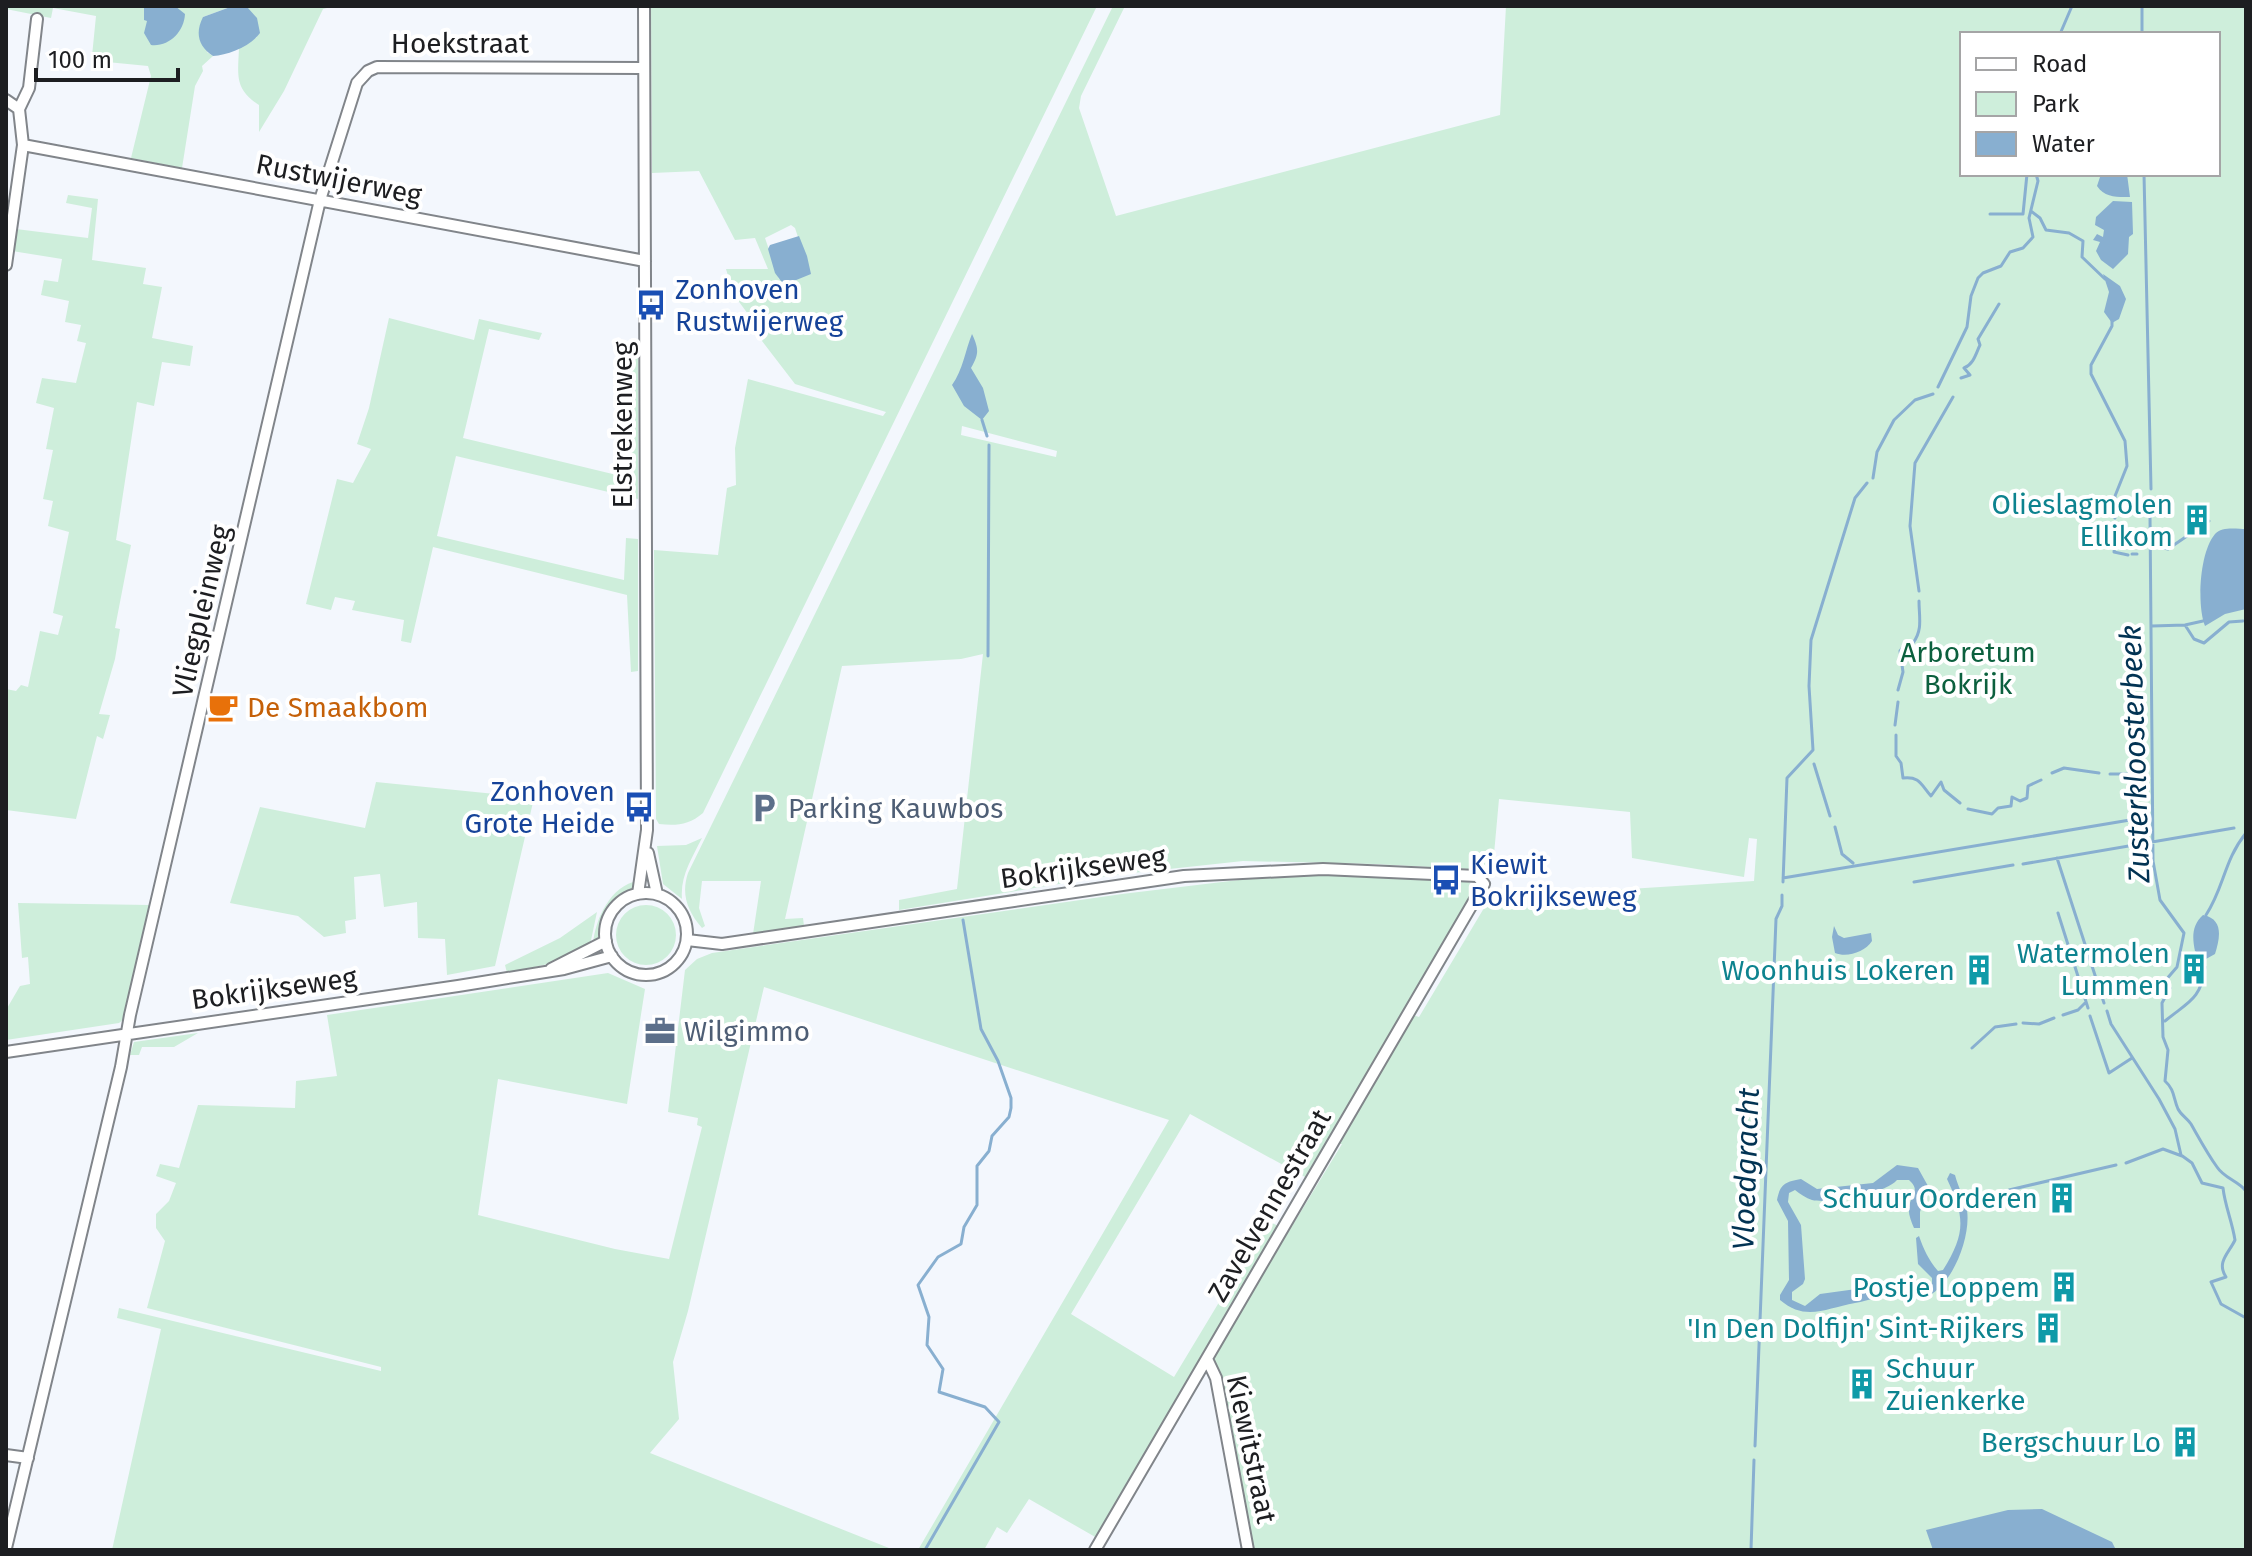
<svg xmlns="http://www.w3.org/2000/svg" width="2252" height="1556" font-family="'Fira Sans',sans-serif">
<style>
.green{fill:#ceeedb;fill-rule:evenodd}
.water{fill:#88afd0}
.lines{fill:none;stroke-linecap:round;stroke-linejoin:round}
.stream{stroke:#88afd0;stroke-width:3}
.minor-casing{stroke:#81858a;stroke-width:14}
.minor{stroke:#fff;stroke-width:10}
.labels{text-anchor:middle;stroke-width:8;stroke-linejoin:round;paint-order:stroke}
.street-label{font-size:28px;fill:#1d1e21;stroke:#fff}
.transit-label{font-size:28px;fill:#164399;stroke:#fff;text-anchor:start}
.culture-label{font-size:28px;fill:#0d838f;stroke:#fff;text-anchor:end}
.park-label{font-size:28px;fill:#0c603e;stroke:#fff}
.food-label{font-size:28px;fill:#c56008;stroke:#fff;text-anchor:start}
.service-label{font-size:28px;fill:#4e5e75;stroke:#fff;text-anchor:start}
.water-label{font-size:30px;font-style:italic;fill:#023353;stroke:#fff}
</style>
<rect width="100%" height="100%" fill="#f3f7fd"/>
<path class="green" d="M 6,6 L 233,6 L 203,17 L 207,52 L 213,56 L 202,66 L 203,71 L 195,86 L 182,168 L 131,158 L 151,76 L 148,66 L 107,62 L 91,66 L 96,16 L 53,8 L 51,18 L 6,9 Z
M 244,6 L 335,6 L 323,9 L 284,91 L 259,132 L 259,105 C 234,89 238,75 239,48 L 257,37 L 248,8 Z
M 651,6 L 1097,6 L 703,813 C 689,825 676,826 659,824 L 656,819 L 654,550 L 718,555 L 727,488 L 736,485 L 735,448 L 748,379 L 883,416 L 886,412 L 795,384 L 762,341 L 765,337 L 734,295 L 726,269 L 768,269 L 755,238 L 735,240 L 699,171 L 652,173 ZM 791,225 L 795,228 L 809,270 L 779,279 L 765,238 Z
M 1113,6 L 1125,6 L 1081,96 L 1079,108 L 1116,216 L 1500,115 L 1506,6 L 2246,6 L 2246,1550 L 1252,1550 L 1214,1356 L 1259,1278 L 1097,1538 L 1029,1499 L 1007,1533 L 997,1527 L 984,1550 L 918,1550 L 1169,1120 L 764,987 L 688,1311 L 673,1362 L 679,1419 L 650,1453 L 894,1550 L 112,1550 L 161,1329 L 117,1318 L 119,1308 L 381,1371 L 381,1367 L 147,1308 L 165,1241 L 156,1228 L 156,1214 L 169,1201 L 176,1183 L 156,1176 L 160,1164 L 179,1168 L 198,1105 L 295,1108 L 296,1081 L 337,1076 L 327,1015 L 608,973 L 645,989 L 627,1104 L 498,1079 L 478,1215 L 615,1249 L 669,1259 L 702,1127 L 697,1125 L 698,1118 L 668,1112 L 685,970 L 697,959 L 712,953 L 1122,894 L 1297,873 L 1467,881 L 1471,884 L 1471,897 L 1305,1177 L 1190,1114 L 1071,1314 L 1174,1377 L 1268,1221 L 1289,1231 L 1342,1144 L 1338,1144 L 1413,1015 L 1419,1017 L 1490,898 L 1754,881 L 1757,839 L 1749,838 L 1744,877 L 1632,858 L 1630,812 L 1499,799 L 1492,876 L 1469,869 L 1374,864 L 1243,861 L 1114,875 L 899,910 L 899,900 L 957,889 L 983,654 L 961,659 L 842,666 L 785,919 L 803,918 L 804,926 L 753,934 L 761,881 L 702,881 L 699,908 L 705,926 L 702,928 C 687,911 681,894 688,873 ZM 1962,34 L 2218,34 L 2218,174 L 1962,174 ZM 962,426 L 1057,451 L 1056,457 L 961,435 Z
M 68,195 L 98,199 L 92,260 L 146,268 L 143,284 L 162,287 L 152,338 L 193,346 L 190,366 L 162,362 L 154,406 L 137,402 L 116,540 L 131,545 L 115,628 L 120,629 L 115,659 L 99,714 L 110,715 L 103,739 L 97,736 L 76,819 L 6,810 L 6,689 L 16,691 L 21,685 L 28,687 L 40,631 L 58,635 L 63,616 L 53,613 L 69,532 L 48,526 L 53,501 L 43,499 L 53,450 L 46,449 L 54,408 L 36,403 L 42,378 L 76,383 L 86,343 L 77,341 L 81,325 L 65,322 L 69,301 L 41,295 L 44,280 L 58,282 L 62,259 L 12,251 L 16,229 L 88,238 L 92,208 L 66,203 Z
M 389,318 L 474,340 L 479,319 L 542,333 L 539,340 L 489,329 L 463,438 L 625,477 L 627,354 L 638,356 L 638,499 L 456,456 L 437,536 L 624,580 L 626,538 L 638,539 L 638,671 L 631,672 L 627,595 L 433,547 L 411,643 L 401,641 L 404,620 L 352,610 L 355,601 L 335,597 L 331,610 L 306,604 L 337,479 L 353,483 L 371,449 L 357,444 L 369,408 Z
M 376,782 L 534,798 L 495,966 L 447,975 L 445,939 L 418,938 L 417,902 L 384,907 L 380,874 L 354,877 L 356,919 L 345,921 L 346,933 L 324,937 L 298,916 L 230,903 L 260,807 L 365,828 Z
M 702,838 C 692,858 680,876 682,899 L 663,884 L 657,846 L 686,845 Z
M 638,881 C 633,895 619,897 610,908 C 601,919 604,933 593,944 C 595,919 611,885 638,881 Z
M 18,903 L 150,905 L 124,1019 L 119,1023 L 6,1040 L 6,1010 L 20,986 L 30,984 L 28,957 L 22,958 Z
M616 935a30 30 0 1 1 60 0a30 30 0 1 1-60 0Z
M 597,912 L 590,945 L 544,965 L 507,973 L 505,965 L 560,938 Z
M 198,1033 L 174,1047 L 142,1047 L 139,1055 L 130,1055 L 134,1042 Z"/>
<path class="water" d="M 144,6 L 175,6 L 185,14 C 184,32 169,47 151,45 L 144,33 L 147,21 L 144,20 Z
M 233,6 L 248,8 L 257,18 L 260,33 C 251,46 228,55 213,56 C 198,46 195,33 203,17 Z
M 2101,174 L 2127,174 L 2130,197 C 2117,197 2105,198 2097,186 Z
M 2113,201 L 2132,202 L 2133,234 L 2129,237 L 2128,254 L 2113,269 L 2101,260 L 2096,251 L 2100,242 L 2093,240 L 2097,234 L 2103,237 L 2104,230 L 2095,225 L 2096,217 Z
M 799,236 L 807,256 L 811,274 L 784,285 L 775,273 L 768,249 L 770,245 Z
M 2103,274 L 2120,286 L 2126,299 L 2119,319 L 2112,323 L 2104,312 L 2109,292 Z
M 972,334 C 979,349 979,354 971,368 L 983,388 L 989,411 L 982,420 L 964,406 L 952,385 C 963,370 965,351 972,334 Z
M 2246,529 L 2246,609 L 2225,614 L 2205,626 C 2197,607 2199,553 2215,534 C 2222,526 2237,529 2246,529 Z
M 2203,915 C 2224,919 2220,938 2215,954 L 2206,959 L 2195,951 C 2192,937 2192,925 2203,915 Z
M 1834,926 L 1838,935 L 1844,938 L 1871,933 L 1872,941 C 1865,952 1847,958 1835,953 L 1832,937 Z
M 1897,1165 L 1918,1168 L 1928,1186 L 1920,1212 L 1920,1228 L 1914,1228 C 1911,1221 1908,1214 1909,1207 C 1911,1194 1921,1191 1909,1180 L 1897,1180 C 1885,1194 1830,1204 1812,1200 C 1806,1198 1800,1194 1795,1190 L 1789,1193 L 1788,1202 L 1801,1225 L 1805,1279 L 1803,1284 L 1792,1292 L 1792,1300 L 1805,1306 L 1820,1294 L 1900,1283 L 1926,1286 L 1932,1283 L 1932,1278 L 1918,1264 L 1916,1238 L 1919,1236 C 1924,1250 1928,1259 1938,1271 L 1943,1270 C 1966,1233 1965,1217 1947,1179 L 1950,1173 L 1955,1175 C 1958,1187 1965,1199 1967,1210 C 1971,1237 1953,1284 1928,1296 C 1919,1300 1912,1295 1904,1294 C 1889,1293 1870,1300 1855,1303 C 1826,1308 1806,1322 1780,1300 L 1780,1295 L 1789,1280 L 1788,1221 L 1777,1200 C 1780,1184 1785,1182 1801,1179 L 1817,1189 L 1873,1183 Z
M 2042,1509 L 2112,1542 L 2116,1550 L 1933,1550 L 1926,1530 L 2008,1510 Z"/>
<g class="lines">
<path class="stream" d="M 2142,6 L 2142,34
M 2060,34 L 2072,6
M 2144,174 L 2151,489
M 2031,211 L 2040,218 L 2046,230 L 2069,233 L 2083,241 L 2082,257 L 2105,279
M 1990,214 L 2023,214 L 2027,174
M 2112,321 L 2112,326 L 2091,365 L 2091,374 L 2125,441 L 2127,466 L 2115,496 L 2117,505 L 2115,518
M 1961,378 L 1970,375 L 1964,368 C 1974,364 1976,353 1980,345 L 1978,339 L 1999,304
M 1938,387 L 1967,327 L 1971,296 L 1978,278 L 1983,273 L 2001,266 L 2010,252 L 2023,248 L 2033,237 L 2029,218 L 2038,181 L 2036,174
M 982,420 L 987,436
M 1873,478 L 1877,452 L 1894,420 L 1915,400 L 1933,394
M 2150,516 L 2153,861 L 2160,900 L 2184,933 L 2177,967 L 2165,981 L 2170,988 L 2162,1003 L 2163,1037 L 2168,1050 L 2165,1081 C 2175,1090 2173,1098 2178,1109 C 2181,1115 2187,1118 2191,1124 C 2199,1138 2207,1153 2217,1167 C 2224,1178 2238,1181 2246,1191
M 2114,523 L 2117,530 L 2114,552 L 2128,555
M 2150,545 L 2168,549 L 2209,521
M 2132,554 L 2137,554
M 1919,591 L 1910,526 L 1915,463 L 1953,397
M 2185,625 L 2194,639 L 2204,643 L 2229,622 L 2243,621
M 2152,626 L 2185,625 L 2203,621
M 988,656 L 989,445
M 1898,690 L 1903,672 L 1900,651 L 1907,642 L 1913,643 C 1923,630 1919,617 1919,601
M 1895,725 L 1898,702
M 1896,735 L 1896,756 L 1901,763 L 1903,778 C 1920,776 1921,785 1931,796 L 1941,782 L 1944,790 L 1960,803
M 1814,764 L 1830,816
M 2052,773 L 2064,768 L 2099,773
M 2110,774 L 2141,774
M 1968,809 L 1992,814 L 1998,808 L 2011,806 L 2012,797 L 2020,801 L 2027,798 L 2028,786 L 2041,780
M 1835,827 L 1842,854 L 1853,863
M 2057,858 L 2104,1003
M 2023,864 L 2234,828
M 1783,878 L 2130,820
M 1783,882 L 1787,778 L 1813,750 L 1809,686 L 1811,640 L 1855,498 L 1867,483
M 1914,882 L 2013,865
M 2058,913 L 2088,1008
M 2206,915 C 2224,888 2224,860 2246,833
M 2107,1011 L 2111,1024 L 2159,1099 L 2175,1129 L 2181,1155 L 2192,1163 L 2202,1183 L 2223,1188 C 2225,1206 2232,1221 2235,1240 C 2229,1253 2216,1262 2226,1277 L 2211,1282 L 2221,1304 L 2246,1318
M 2063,1015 L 2078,1010 L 2086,1002
M 2090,1016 L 2109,1073 L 2132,1058
M 2165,1021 C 2188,1002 2201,1000 2205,967
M 2023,1023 L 2039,1024 L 2054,1018
M 1972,1048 L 1995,1027 L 2016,1024
M 2126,1163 L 2163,1149 L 2182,1156
M 2009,1190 L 2116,1165
M 1755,1446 L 1776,919 L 1782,906 L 1782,895
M 925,1550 L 999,1422 L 985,1407 L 939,1392 L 943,1369 L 927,1345 L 929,1317 L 918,1285 L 938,1257 L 961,1244 L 964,1227 L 977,1205 L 977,1166 L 989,1151 L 992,1136 L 1009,1117 L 1011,1108 L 1011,1098 L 998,1061 L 981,1029 L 963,920
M 1751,1550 L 1754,1460"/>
<g class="minor-casing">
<path id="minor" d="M 6,100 L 19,109
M 23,145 L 645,261
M 6,265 L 23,145 L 19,109 L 29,88 L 37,19
M 648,853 L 657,894
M605 934a41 41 0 1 1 82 0a41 41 0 1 1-82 0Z
M 638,894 L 647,830 L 644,6
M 687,940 L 722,944 L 1184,876 L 1323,869 L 1477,876 L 1484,884 L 1095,1550
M 551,969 L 606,941
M 6,1052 L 458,986 L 564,969 L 612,956
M 1207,1359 L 1216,1378 L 1248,1550
M 6,1455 L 28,1458
M 6,1548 L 121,1067 L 130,1015 L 320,200 L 357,83 L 368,71 L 377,67 L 644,68"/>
</g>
<use href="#minor" class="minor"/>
</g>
<defs>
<g id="bus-bare" transform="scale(2.4)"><path d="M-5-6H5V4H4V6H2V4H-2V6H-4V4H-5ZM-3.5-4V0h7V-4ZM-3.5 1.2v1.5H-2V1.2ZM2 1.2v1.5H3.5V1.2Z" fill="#1a4fb4" stroke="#fff" stroke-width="2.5" paint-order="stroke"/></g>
<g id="building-bare" transform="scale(2.4)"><path d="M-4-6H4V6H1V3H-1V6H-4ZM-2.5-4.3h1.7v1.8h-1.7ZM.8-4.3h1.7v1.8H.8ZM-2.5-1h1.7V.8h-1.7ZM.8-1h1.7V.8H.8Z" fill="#0f9aa8" stroke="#fff" stroke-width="2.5" paint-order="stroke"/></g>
<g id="cafe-bare" transform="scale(2.4)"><path d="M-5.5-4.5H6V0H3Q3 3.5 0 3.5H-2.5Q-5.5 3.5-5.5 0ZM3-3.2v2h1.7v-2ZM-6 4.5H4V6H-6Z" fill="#e8710a" stroke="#fff" stroke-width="2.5" paint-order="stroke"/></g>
<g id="parking-bare" transform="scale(2.4)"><path d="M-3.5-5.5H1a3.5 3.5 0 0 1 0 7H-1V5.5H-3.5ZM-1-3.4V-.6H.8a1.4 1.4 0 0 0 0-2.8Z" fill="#5c6f8a" stroke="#fff" stroke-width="2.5" paint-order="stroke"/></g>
<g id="office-bare" transform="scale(2.4)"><path d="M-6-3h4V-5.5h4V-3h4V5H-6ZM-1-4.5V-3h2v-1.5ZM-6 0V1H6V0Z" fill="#5c6f8a" stroke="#fff" stroke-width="2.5" paint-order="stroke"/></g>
</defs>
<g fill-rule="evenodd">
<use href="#bus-bare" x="651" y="305"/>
<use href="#building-bare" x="2197" y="520"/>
<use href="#cafe-bare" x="223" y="707"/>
<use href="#bus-bare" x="639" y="807"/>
<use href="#parking-bare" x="764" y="808"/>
<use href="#bus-bare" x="1446" y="880"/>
<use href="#building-bare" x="2194" y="969"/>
<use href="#building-bare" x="1979" y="970"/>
<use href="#office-bare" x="660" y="1031"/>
<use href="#building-bare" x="2062" y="1198"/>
<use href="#building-bare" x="2064" y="1287"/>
<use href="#building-bare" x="2048" y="1328"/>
<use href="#building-bare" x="1862" y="1384"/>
<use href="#building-bare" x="2185" y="1442"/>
</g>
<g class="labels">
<g class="street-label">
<text x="460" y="53">Hoekstraat</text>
<text transform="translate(339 179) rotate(11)" y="10">Rustwijerweg</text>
<text transform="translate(622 425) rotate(-90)" y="10">Elstrekenweg</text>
<text transform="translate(201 611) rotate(-77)" y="10">Vliegpleinweg</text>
<text transform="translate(1083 867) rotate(-8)" y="10">Bokrijkseweg</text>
<text transform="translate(274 988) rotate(-8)" y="10">Bokrijkseweg</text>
<text transform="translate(1269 1205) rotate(-60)" y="10">Zavelvennestraat</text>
<text transform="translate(1252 1449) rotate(78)" y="10">Kiewitstraat</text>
</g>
<g class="transit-label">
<text x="675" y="299">Zonhoven<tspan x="675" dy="32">Rustwijerweg</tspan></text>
<text x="615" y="801" text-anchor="end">Zonhoven<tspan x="615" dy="32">Grote Heide</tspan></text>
<text x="1470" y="874">Kiewit<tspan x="1470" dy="32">Bokrijkseweg</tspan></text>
</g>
<g class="culture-label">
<text x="2173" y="514">Olieslagmolen<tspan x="2173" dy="32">Ellikom</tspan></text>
<text x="2170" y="963">Watermolen<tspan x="2170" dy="32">Lummen</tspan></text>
<text x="1955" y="980">Woonhuis Lokeren</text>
<text x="2038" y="1208">Schuur Oorderen</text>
<text x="2040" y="1297">Postje Loppem</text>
<text x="2024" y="1338">'In Den Dolfijn' Sint-Rijkers</text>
<text x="1886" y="1378" text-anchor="start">Schuur<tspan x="1886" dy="32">Zuienkerke</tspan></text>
<text x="2161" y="1452">Bergschuur Lo</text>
</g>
<g class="park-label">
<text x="1968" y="662">Arboretum<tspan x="1968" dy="32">Bokrijk</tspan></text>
</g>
<g class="food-label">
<text x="247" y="717">De Smaakbom</text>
</g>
<g class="service-label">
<text x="788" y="818">Parking Kauwbos</text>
<text x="684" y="1041">Wilgimmo</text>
</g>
<g class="water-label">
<text transform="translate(2135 754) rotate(-92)" y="10">Zusterkloosterbeek</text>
<text transform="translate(1746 1169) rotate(-88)" y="10">Vloedgracht</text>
</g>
</g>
<rect width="2252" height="1556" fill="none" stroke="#1d1e21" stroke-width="16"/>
<rect x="1960" y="32" width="260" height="144" fill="#ffffff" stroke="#a5a5a6" stroke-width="2"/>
<rect x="1976" y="58" width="40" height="12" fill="#ffffff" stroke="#a5a5a6" stroke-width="2"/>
<text x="2032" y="72" font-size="24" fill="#1d1e21">Road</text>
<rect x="1976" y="92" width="40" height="24" fill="#ceeedb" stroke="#a5a5a6" stroke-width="2"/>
<text x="2032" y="112" font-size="24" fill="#1d1e21">Park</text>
<rect x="1976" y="132" width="40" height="24" fill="#88afd0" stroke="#a5a5a6" stroke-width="2"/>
<text x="2032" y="152" font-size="24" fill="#1d1e21">Water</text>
<path d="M36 68v12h142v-12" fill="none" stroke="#1d1e21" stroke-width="4"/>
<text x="48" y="68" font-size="24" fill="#1d1e21" stroke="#ffffff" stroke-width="6" paint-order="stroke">100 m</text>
</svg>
